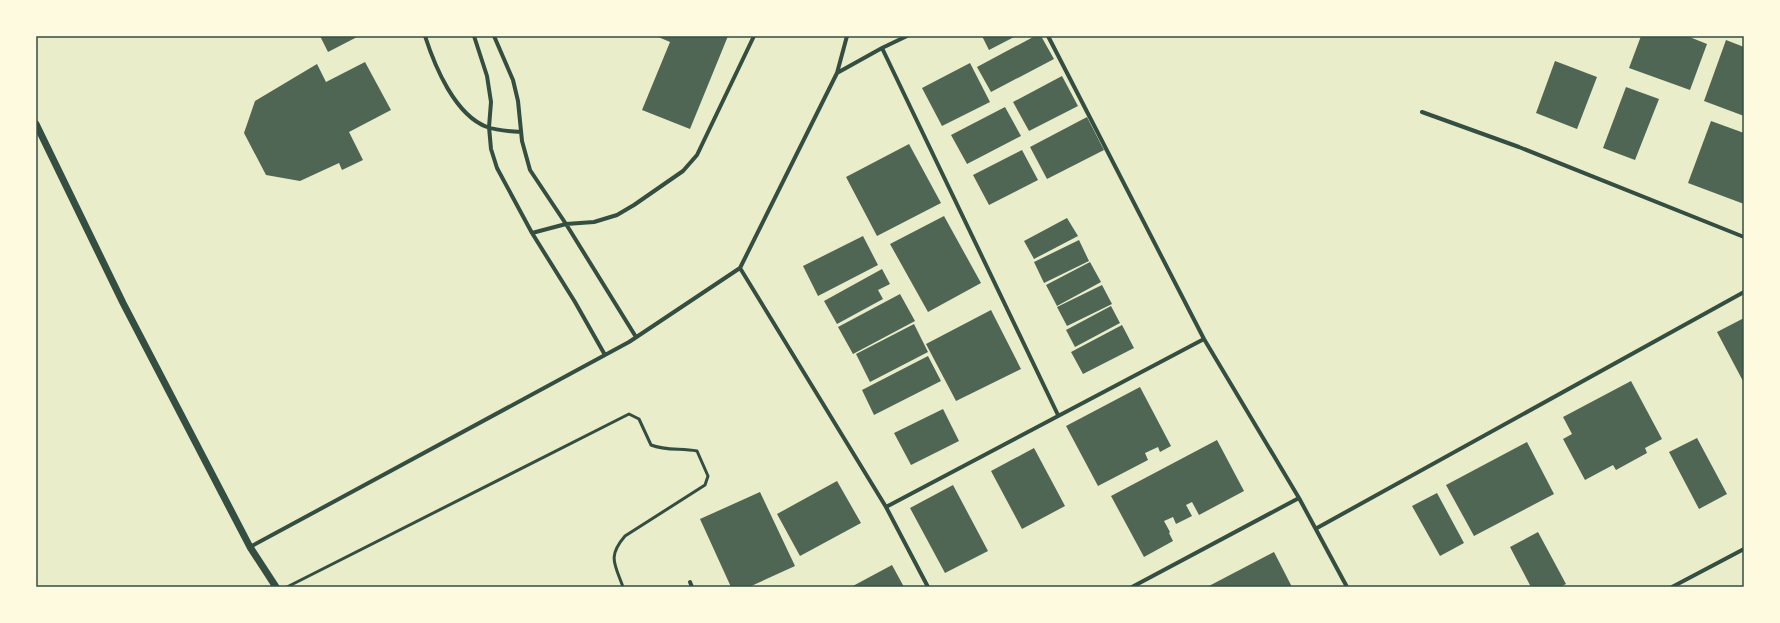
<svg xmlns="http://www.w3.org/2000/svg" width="1780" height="623" font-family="Quicksand,sans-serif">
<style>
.building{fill:#4f6655}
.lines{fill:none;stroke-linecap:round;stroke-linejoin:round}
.service{stroke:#344e41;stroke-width:3}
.minor{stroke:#344e41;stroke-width:4}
.tertiary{stroke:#344e41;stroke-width:7}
.neatline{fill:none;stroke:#344e41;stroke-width:1.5}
</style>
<rect width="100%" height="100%" fill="#e9edc9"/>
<path class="building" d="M 320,36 L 359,36 L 328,52 Z
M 656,36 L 728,36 L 690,129 L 642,110 L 670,42 Z
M 982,36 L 1016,36 L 989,50 Z
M 1035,36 L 1041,36 L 1054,59 L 991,92 L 977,67 Z
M 1641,36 L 1687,36 L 1707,44 L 1690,90 L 1629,68 Z
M 1726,40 L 1744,47 L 1744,116 L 1704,101 Z
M 1555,61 L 1597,77 L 1577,129 L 1536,113 Z
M 365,62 L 391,110 L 349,132 L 363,160 L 342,170 L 339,163 L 300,181 L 266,175 L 244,133 L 255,101 L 317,64 L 326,82 Z
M 970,63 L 990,102 L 942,126 L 922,88 Z
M 1062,76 L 1078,106 L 1029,131 L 1013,102 Z
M 1626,87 L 1659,99 L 1635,160 L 1603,148 Z
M 1005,107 L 1021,136 L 967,164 L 951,135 Z
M 1087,117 L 1104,150 L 1047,179 L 1030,147 Z
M 1711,121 L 1744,133 L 1744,204 L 1688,183 Z
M 909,144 L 941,203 L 877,236 L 846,177 Z
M 1022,150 L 1038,180 L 989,205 L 973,175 Z
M 944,216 L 981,283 L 928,312 L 890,244 Z
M 1067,218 L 1078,236 L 1034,259 L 1024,241 Z
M 863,236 L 878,265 L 818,296 L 803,266 Z
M 1079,240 L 1089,261 L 1044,283 L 1034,262 Z
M 1090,262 L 1101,282 L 1057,306 L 1046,285 Z
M 882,269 L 890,284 L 878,290 L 883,299 L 837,324 L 824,301 Z
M 1102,285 L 1112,304 L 1067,326 L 1057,307 Z
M 900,294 L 915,321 L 853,354 L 838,327 Z
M 1111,306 L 1120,323 L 1075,347 L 1066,330 Z
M 991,310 L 1021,369 L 956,401 L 926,344 Z
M 1744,318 L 1744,383 L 1717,332 Z
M 914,324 L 928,352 L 870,382 L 856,354 Z
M 1122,325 L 1134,348 L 1083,374 L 1071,352 Z
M 928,356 L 941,381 L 874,415 L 862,390 Z
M 1631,381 L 1662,439 L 1645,448 L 1647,453 L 1616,470 L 1613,465 L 1585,480 L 1563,439 L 1572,434 L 1563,417 Z
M 1140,387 L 1171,446 L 1160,452 L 1158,447 L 1145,453 L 1148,460 L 1098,486 L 1066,426 Z
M 943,409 L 959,441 L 911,465 L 894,433 Z
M 1697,438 L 1727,494 L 1699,509 L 1669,452 Z
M 1217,440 L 1244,491 L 1199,515 L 1192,502 L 1186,505 L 1192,516 L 1176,524 L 1173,517 L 1164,521 L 1170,532 L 1169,533 L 1173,541 L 1144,557 L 1111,496 Z
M 1527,442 L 1554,494 L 1474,536 L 1446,485 Z
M 1034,448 L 1065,506 L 1022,529 L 991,471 Z
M 837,481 L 861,523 L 800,556 L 777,514 Z
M 953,485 L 988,551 L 945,573 L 910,508 Z
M 760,492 L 795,566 L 749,587 L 731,587 L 700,519 Z
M 1437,493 L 1464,543 L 1440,556 L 1412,506 Z
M 1538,532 L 1566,584 L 1560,587 L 1531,587 L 1510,547 Z
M 1274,552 L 1292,587 L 1207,587 Z
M 892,565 L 904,587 L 851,587 Z"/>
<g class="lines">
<path class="service" d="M 287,587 L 629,414 L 639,419 L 651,445 C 666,451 681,448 697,451 L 708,476 L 705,485 L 625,536 C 607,557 615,564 623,587"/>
<path class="minor" d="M 425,36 C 435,67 455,115 487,127 C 498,131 510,131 521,132
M 474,36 L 487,76 L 491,102 L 489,127 L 491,149 L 497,168 L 532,233 L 575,302 L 605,355
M 494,36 L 513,80 L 518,101 L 522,141 L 530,170 L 566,224 L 636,337
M 1048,36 L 1204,339 L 1299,498 L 1347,587
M 882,48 L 1058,415
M 837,73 L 882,48 L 907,36
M 1422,112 L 1519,147 L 1744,237
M 532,233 L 566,224 L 594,222 L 617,215 L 634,205 L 683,171 L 697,155 L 754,36
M 740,268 L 886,507 L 928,587
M 886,507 L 1204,339
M 1317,528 L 1744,292
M 250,547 L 629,342 L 740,268 L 837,73 L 847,36
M 690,582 L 692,587
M 1132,587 L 1299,498
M 1672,587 L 1744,549"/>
<path class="tertiary" d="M 36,124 L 123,303 L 250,547 L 276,587"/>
</g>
<rect width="1780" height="623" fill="none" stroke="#fefae0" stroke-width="74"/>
<rect x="37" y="37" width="1706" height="549" class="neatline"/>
</svg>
